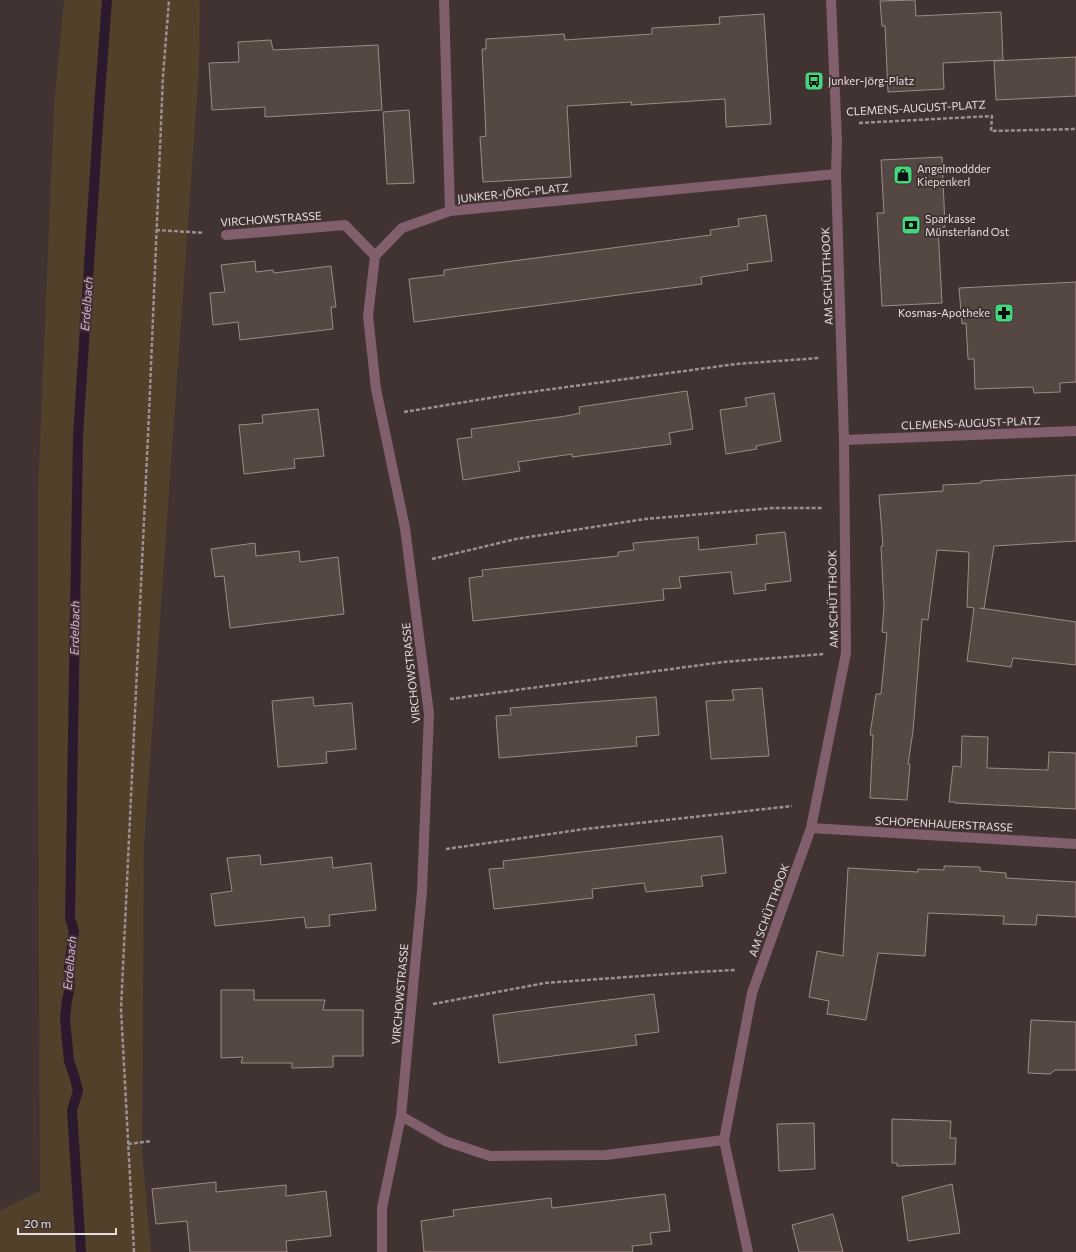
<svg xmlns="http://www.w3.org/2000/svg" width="1076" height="1252" font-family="Commissioner,sans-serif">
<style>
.green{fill:#51402a}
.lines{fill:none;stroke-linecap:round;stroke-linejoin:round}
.stream{stroke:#2c192d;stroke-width:10}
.building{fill:#554741;stroke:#9c8c85}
.path{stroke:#9c9090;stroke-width:2.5;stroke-dasharray:4 2;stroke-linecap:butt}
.minor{stroke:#815f6d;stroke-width:10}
.labels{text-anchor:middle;stroke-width:4;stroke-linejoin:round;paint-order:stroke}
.poi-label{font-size:11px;fill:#e7dddd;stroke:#423333;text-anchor:start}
.street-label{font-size:11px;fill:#e7dddd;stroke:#423333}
.water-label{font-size:12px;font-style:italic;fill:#d9aedb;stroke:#423333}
</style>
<rect width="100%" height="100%" fill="#423333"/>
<path class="green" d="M 64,0 L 200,0 L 199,68 L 144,845 L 142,1152 L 151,1252 L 0,1252 L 0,1211 L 40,1191 L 38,775 L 38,491 L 54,108 Z"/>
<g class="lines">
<path class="stream" d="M 81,1252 L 72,1110 L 78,1091 L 74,1075 L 69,1061 L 65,1019 L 67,1000 L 70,987 L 69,966 L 74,931 L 70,918 L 78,436 L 100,94 L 107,0"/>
</g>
<path class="building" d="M 915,0 L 916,16 L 1001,12 L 1003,60 L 943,63 L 944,89 L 888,92 L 885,26 L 882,26 L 880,1 Z
M 764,14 L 771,124 L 726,127 L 725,99 L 631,105 L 632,102 L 567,106 L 571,177 L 483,182 L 480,137 L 486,136 L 482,49 L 486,49 L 486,39 L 564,34 L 565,40 L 652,34 L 652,28 L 720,24 L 719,17 Z
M 271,40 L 273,50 L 378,45 L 382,110 L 265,117 L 265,107 L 212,110 L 209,63 L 239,62 L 238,42 Z
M 1076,57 L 1076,96 L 996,100 L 994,61 Z
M 409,110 L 414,183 L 387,184 L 383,112 Z
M 942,157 L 945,227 L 938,228 L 942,303 L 882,306 L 877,213 L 884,213 L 881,160 Z
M 766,215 L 772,261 L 747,264 L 748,270 L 701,277 L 702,284 L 414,322 L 409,279 L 444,275 L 444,270 L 711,235 L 710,230 L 739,226 L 738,219 Z
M 255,261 L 256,272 L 273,270 L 274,273 L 331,266 L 336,307 L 331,307 L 333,329 L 240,340 L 238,322 L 213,325 L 210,293 L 225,292 L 221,265 Z
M 1076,282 L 1076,382 L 1060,383 L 1060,392 L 1034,393 L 1033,387 L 975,389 L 974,359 L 968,359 L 966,323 L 962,324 L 959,288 Z
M 687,391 L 693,429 L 669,433 L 671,444 L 572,457 L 572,454 L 518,462 L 520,471 L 463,480 L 457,439 L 472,437 L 471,429 L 566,416 L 580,413 L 579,407 Z
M 774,393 L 781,441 L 756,446 L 757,449 L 726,454 L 720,410 L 747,406 L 745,398 Z
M 318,409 L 324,456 L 294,459 L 295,468 L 244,474 L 239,425 L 263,423 L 262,415 Z
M 1076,475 L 1076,541 L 994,546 L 984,609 L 980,608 L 1076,622 L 1076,665 L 1013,658 L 1011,667 L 967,661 L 974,608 L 967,607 L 969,552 L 937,550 L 928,620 L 922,619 L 913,731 L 908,764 L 910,764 L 907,800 L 870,798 L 873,735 L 870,735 L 876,694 L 881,694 L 887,633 L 882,632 L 884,606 L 881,546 L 883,546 L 879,495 L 943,491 L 943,485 L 981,483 L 981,481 Z
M 785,532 L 791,581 L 765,584 L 766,590 L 734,594 L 731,572 L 679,577 L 681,588 L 663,589 L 664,600 L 473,621 L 469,578 L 483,576 L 482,570 L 618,556 L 618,552 L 634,550 L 633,543 L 698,537 L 699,550 L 757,544 L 756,535 Z
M 255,543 L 256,556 L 299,551 L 300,562 L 338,557 L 344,614 L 230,628 L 224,576 L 215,577 L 211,549 Z
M 762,688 L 769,756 L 711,759 L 706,701 L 734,700 L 732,690 Z
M 313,697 L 314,706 L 352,703 L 356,749 L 326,752 L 327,763 L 278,767 L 272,701 Z
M 656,697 L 659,735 L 636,737 L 637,746 L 499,758 L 496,716 L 511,715 L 510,708 Z
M 962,736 L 988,737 L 987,768 L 1048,770 L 1049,752 L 1076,753 L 1076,809 L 955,803 L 955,802 L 949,802 L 953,766 L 961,767 Z
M 722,836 L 726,873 L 701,876 L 703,886 L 646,892 L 644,883 L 592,889 L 593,898 L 494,909 L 489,869 L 504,868 L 503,861 Z
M 260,855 L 261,865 L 332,857 L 333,868 L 371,863 L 376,910 L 329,915 L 330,926 L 306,928 L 304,917 L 215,926 L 211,894 L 232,891 L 227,858 Z
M 944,866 L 980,867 L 980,871 L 1006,873 L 1006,878 L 1076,882 L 1076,917 L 1037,915 L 1036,925 L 1003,924 L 1004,916 L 928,913 L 925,956 L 878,953 L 866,1020 L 827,1014 L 829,1001 L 809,997 L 817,951 L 843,956 L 848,868 L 918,872 L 918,869 L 944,870 Z
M 221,990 L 254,990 L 254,1000 L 325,1000 L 323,1010 L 363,1010 L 363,1056 L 333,1056 L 333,1067 L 292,1068 L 292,1063 L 241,1063 L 243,1057 L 221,1058 Z
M 654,994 L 659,1032 L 635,1035 L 637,1045 L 499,1063 L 493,1015 Z
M 1031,1020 L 1076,1022 L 1076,1070 L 1055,1070 L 1050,1074 L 1028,1073 Z
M 892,1119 L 951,1121 L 950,1138 L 956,1138 L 955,1164 L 897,1166 L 897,1163 L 892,1163 Z
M 814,1123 L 815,1169 L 779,1171 L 777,1124 Z
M 216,1182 L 216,1192 L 286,1185 L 286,1196 L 326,1191 L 331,1236 L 286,1241 L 287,1252 L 190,1252 L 187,1221 L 156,1224 L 152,1189 Z
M 952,1184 L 960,1233 L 908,1241 L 902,1197 Z
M 665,1194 L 670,1231 L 650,1233 L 652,1244 L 632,1246 L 633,1252 L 424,1252 L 421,1221 L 454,1216 L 453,1210 L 551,1198 L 552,1208 Z
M 833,1214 L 843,1252 L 799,1252 L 792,1225 Z"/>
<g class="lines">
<path class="path" d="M 859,123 L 992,116 L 991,131 L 1076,129
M 156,230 L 204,233
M 404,412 L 508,395 L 736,364 L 819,358
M 432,559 L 516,539 L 645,519 L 773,508 L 822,508
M 450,699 L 723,662 L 824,654
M 446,849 L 585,829 L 792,806
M 433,1004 L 545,983 L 696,972 L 736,970
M 128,1144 L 151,1141
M 134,1252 L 121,1009 L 149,414 L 163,76 L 169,0"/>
<path class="minor" d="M 444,0 L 450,211 L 836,174
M 226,235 L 345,225 L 375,256
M 844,440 L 1076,431
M 811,828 L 1076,844
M 401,1116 L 422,891 L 429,714 L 405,528 L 376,389 L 368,316 L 375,256 L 402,228 L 450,211
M 382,1252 L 382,1208 L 401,1116 L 445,1141 L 490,1156 L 606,1155 L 724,1140
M 748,1252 L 724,1140 L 752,993 L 811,828 L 846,653 L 844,440 L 836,174 L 837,141 L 831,0"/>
</g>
<defs>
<g id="bus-square" transform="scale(1)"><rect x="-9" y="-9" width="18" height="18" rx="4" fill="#42d77c" stroke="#423333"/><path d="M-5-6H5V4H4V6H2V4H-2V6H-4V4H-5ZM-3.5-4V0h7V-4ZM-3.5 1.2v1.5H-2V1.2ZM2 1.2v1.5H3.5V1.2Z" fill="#111"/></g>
<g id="shop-square" transform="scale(1)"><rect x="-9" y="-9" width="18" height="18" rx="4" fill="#42d77c" stroke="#423333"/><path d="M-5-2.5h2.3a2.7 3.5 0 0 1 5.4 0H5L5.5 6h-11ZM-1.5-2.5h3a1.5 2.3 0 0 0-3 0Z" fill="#111"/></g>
<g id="bank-square" transform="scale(1)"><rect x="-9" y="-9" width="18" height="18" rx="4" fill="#42d77c" stroke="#423333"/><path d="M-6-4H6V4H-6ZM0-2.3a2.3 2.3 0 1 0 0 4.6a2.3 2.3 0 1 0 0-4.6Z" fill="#111"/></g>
<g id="pharmacy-square" transform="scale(1)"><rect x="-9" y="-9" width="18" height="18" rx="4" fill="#42d77c" stroke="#423333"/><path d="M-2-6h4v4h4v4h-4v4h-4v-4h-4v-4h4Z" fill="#111"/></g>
</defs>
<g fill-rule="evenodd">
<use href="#bus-square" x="814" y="81"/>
<use href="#shop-square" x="903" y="175"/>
<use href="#bank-square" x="911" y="225"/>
<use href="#pharmacy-square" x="1004" y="313"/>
</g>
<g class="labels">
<g class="poi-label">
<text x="828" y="85">Junker-Jörg-Platz</text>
<text x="917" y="173">Angelmoddder<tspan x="917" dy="13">Kiepenkerl</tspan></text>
<text x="925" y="223">Sparkasse<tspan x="925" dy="13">Münsterland Ost</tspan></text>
<text x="990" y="317" text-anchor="end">Kosmas-Apotheke</text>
</g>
<g class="street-label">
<text transform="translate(916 108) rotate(-3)" y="4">CLEMENS-AUGUST-PLATZ</text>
<text transform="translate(513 193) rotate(-6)" y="4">JUNKER-JÖRG-PLATZ</text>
<text transform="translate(271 219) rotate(-4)" y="4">VIRCHOWSTRASSE</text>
<text transform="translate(827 276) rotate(-92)" y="4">AM SCHÜTTHOOK</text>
<text transform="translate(971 423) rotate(-2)" y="4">CLEMENS-AUGUST-PLATZ</text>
<text transform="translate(833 599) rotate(-91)" y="4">AM SCHÜTTHOOK</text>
<text transform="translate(411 673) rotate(-96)" y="4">VIRCHOWSTRASSE</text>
<text transform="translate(944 824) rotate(3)" y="4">SCHOPENHAUERSTRASSE</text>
<text transform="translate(769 910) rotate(-70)" y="4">AM SCHÜTTHOOK</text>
<text transform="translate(400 994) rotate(-85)" y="4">VIRCHOWSTRASSE</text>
</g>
<g class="water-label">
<text transform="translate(87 304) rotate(-86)" y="4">Erdelbach</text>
<text transform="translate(75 628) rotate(-89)" y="4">Erdelbach</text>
<text transform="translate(70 963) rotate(-85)" y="4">Erdelbach</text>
</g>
</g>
<path d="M18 1228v6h98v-6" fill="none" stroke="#e7dddd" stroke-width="2"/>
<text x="24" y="1228" font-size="12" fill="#e7dddd" stroke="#423333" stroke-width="3" paint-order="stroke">20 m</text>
</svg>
